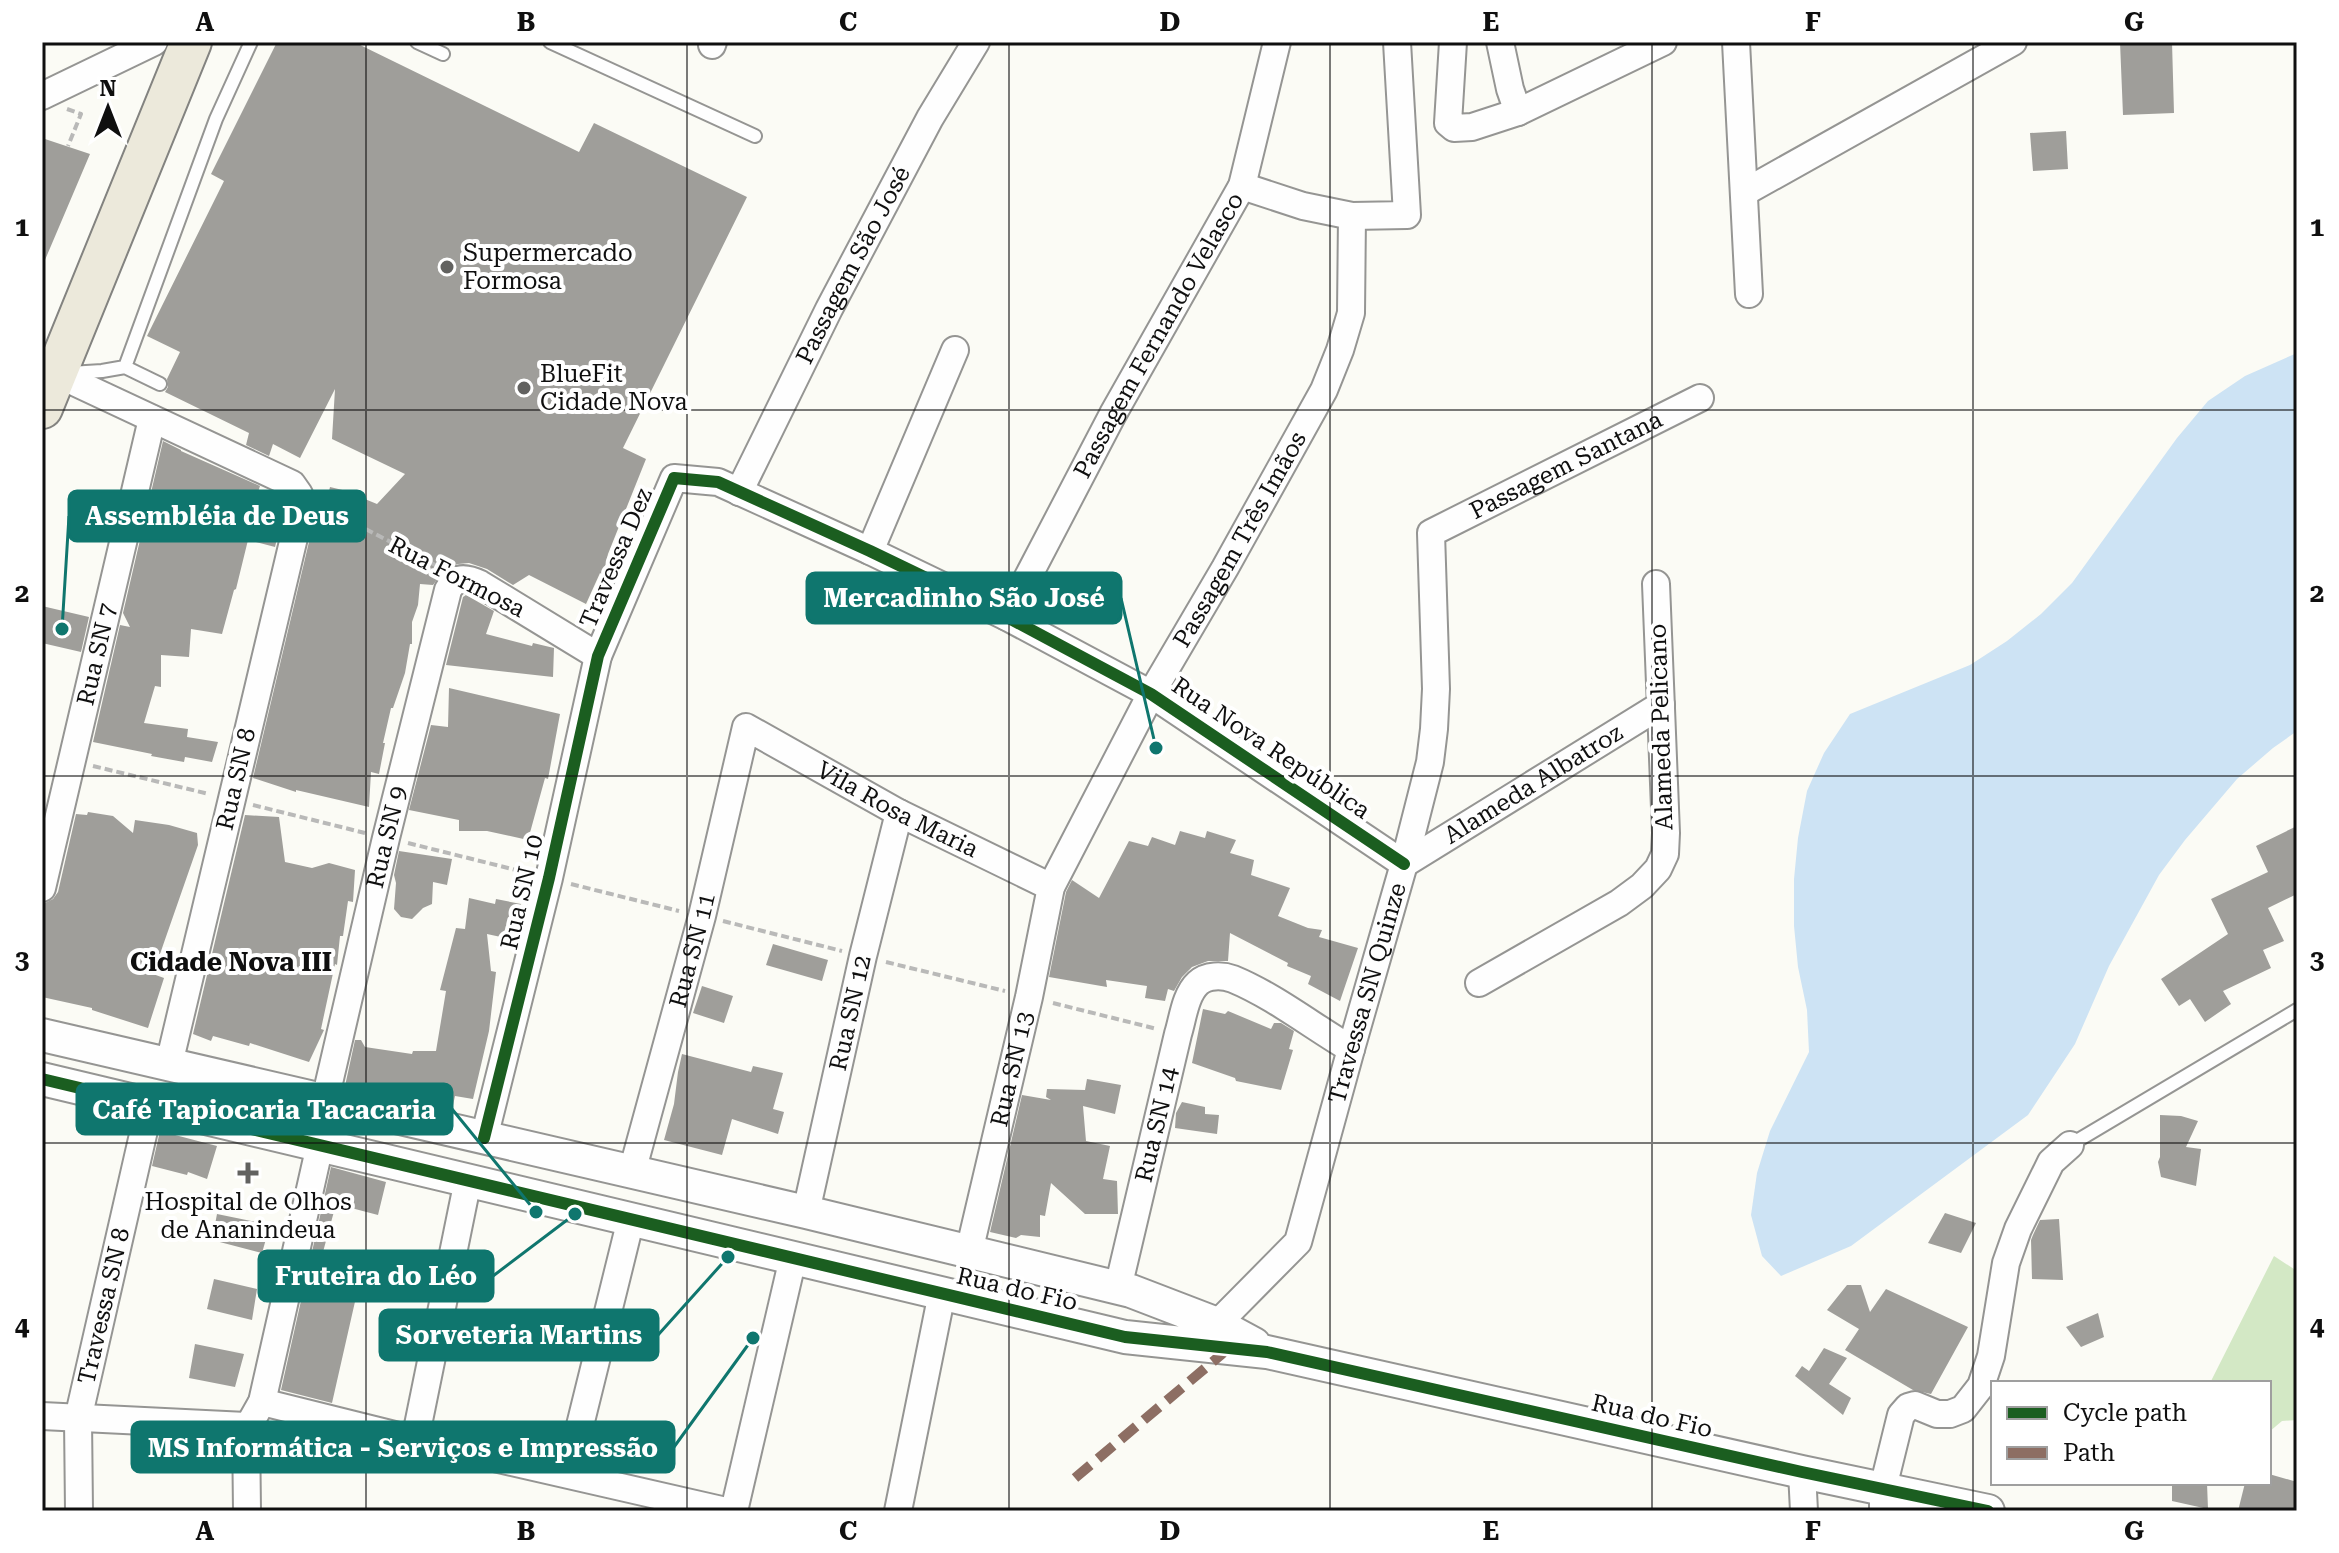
<svg xmlns="http://www.w3.org/2000/svg" width="2339" height="1553" font-family="'Roboto Serif',serif">
<style>
.forest{fill:#d3e8c5}
.water{fill:#cde3f4}
.building{fill:#9f9e9a}
.lines{fill:none;stroke-linecap:round;stroke-linejoin:round}
.service-casing{stroke:#959593;stroke-width:16}
.minor-casing{stroke:#959593;stroke-width:30}
.tertiary-casing{stroke:#959593;stroke-width:36}
.primary-casing{stroke:#838380;stroke-width:44}
.path{stroke:#b9b9b8;stroke-width:4;stroke-dasharray:8 4;stroke-linecap:butt}
.service{stroke:#fefefe;stroke-width:12}
.minor{stroke:#fefefe;stroke-width:26}
.tertiary{stroke:#fefefe;stroke-width:32}
.primary{stroke:#ece9db;stroke-width:40}
.quiet{stroke:#8d6e63;stroke-width:10;stroke-dasharray:20 10;stroke-linecap:butt}
.cycleway-casing{stroke:#fff;stroke-width:17}
.cycleway{stroke:#1b5e20;stroke-width:12}
.grid{fill:none;stroke:#0f0f0f;stroke-width:2;stroke-opacity:0.55}
.poi-dot{fill:#626260;stroke:#fff;stroke-width:3}
.labels{text-anchor:middle;stroke-width:8;stroke-linejoin:round;paint-order:stroke}
.poi-label{font-size:24px;fill:#0f0f0f;stroke:#fff;text-anchor:start}
.street-label{font-size:24px;fill:#0f0f0f;stroke:#fff}
.neighbourhood-label{font-size:26px;font-weight:bold;fill:#0f0f0f;stroke:#fff}
.leader{fill:none;stroke:#0f766e;stroke-width:3}
.callout-dot{fill:#0f766e;stroke:#fff;stroke-width:3}
.callout{fill:#0f766e;stroke:#0f766e;stroke-width:3}
.callout-label{font-size:26px;text-anchor:middle;font-weight:bold;fill:#fff}
.neatline{fill:none;stroke:#0f0f0f;stroke-width:3}
.grid-label{font-size:26px;text-anchor:middle;font-weight:bold;fill:#0f0f0f}
</style>
<rect width="100%" height="100%" fill="#fbfbf5"/>
<path class="forest" d="M 2274,1256 L 2297,1271 L 2297,1420 L 2282,1421 L 2269,1432 L 2269,1383 L 2210,1383 Z"/>
<path class="water" d="M 2297,353 L 2297,731 L 2273,748 L 2237,779 L 2185,840 L 2159,875 L 2109,966 L 2075,1044 L 2028,1115 L 1851,1246 L 1781,1276 L 1762,1256 L 1751,1215 L 1757,1173 L 1770,1131 L 1809,1052 L 1807,1010 L 1798,967 L 1794,926 L 1794,879 L 1798,838 L 1807,791 L 1824,753 L 1850,714 L 1970,665 L 2007,641 L 2041,614 L 2072,583 L 2177,438 L 2208,401 L 2245,376 Z"/>
<path class="building" d="M 277,42 L 354,42 L 579,152 L 594,123 L 747,197 L 623,448 L 646,459 L 608,554 L 603,575 L 600,573 L 586,604 L 529,575 L 513,585 L 487,569 L 469,563 L 458,564 L 446,568 L 433,585 L 420,584 L 418,605 L 412,622 L 412,644 L 410,644 L 405,673 L 393,708 L 391,708 L 383,743 L 385,743 L 379,774 L 371,772 L 369,807 L 296,790 L 296,792 L 253,778 L 313,525 L 325,527 L 321,490 L 329,491 L 330,487 L 355,493 L 355,495 L 377,504 L 405,474 L 332,439 L 335,389 L 300,458 L 273,444 L 269,456 L 246,445 L 249,433 L 165,392 L 168,387 L 167,379 L 180,352 L 147,336 L 224,181 L 211,174 Z
M 2120,42 L 2172,42 L 2174,113 L 2123,115 Z
M 2066,131 L 2068,169 L 2033,171 L 2030,133 Z
M 42,138 L 90,154 L 42,267 Z
M 163,441 L 181,450 L 181,451 L 260,486 L 256,498 L 276,498 L 268,510 L 281,522 L 275,547 L 248,540 L 236,589 L 234,590 L 222,634 L 191,629 L 189,657 L 161,655 L 161,687 L 155,686 L 144,723 L 188,729 L 187,737 L 218,742 L 212,762 L 185,757 L 184,762 L 151,756 L 152,754 L 93,742 L 120,625 L 130,627 L 123,613 Z
M 466,595 L 494,611 L 486,634 L 532,646 L 533,643 L 554,648 L 553,677 L 446,665 L 463,597 Z
M 42,606 L 89,617 L 81,652 L 42,643 Z
M 449,688 L 560,714 L 548,779 L 545,778 L 528,840 L 487,831 L 459,831 L 459,820 L 409,810 L 431,725 L 448,727 Z
M 88,812 L 113,816 L 133,833 L 135,820 L 169,825 L 197,833 L 198,845 L 153,974 L 164,978 L 148,1028 L 92,1010 L 92,1008 L 42,997 L 42,914 L 45,903 L 53,899 L 58,892 L 76,814 L 87,815 Z
M 245,815 L 279,817 L 285,862 L 312,868 L 329,863 L 355,870 L 353,902 L 348,901 L 343,936 L 340,936 L 337,965 L 335,964 L 321,1029 L 324,1030 L 309,1062 L 250,1043 L 249,1046 L 213,1036 L 211,1041 L 193,1034 Z
M 2297,826 L 2297,894 L 2268,908 L 2284,941 L 2263,950 L 2271,968 L 2223,991 L 2231,1004 L 2205,1022 L 2190,999 L 2179,1006 L 2161,979 L 2228,934 L 2211,899 L 2268,872 L 2256,846 Z
M 1180,831 L 1205,838 L 1207,831 L 1236,840 L 1230,853 L 1254,860 L 1251,875 L 1290,888 L 1278,916 L 1308,928 L 1322,930 L 1319,937 L 1358,948 L 1340,1001 L 1308,984 L 1311,976 L 1287,966 L 1288,963 L 1230,933 L 1228,961 L 1208,961 L 1192,967 L 1182,977 L 1174,991 L 1168,989 L 1165,1001 L 1145,998 L 1147,986 L 1106,980 L 1107,987 L 1049,977 L 1066,892 L 1072,880 L 1099,898 L 1129,841 L 1148,846 L 1152,837 L 1175,845 Z
M 399,851 L 452,859 L 447,885 L 433,882 L 432,904 L 423,908 L 412,919 L 401,917 L 394,909 L 396,883 L 394,875 Z
M 469,898 L 495,904 L 496,899 L 521,904 L 510,939 L 487,934 L 491,971 L 496,972 L 489,1031 L 473,1099 L 455,1096 L 452,1110 L 424,1104 L 427,1094 L 384,1095 L 345,1086 L 355,1040 L 361,1040 L 365,1047 L 412,1054 L 413,1051 L 436,1051 L 446,991 L 440,990 L 456,928 L 465,929 Z
M 773,944 L 828,960 L 822,981 L 766,965 Z
M 702,986 L 733,996 L 724,1023 L 693,1013 Z
M 1203,1009 L 1225,1014 L 1228,1011 L 1271,1029 L 1274,1023 L 1281,1023 L 1294,1031 L 1289,1049 L 1293,1050 L 1281,1090 L 1236,1081 L 1235,1078 L 1192,1063 Z
M 682,1054 L 751,1072 L 753,1066 L 783,1073 L 773,1109 L 784,1112 L 778,1134 L 732,1119 L 722,1155 L 664,1140 L 674,1104 L 678,1072 Z
M 1087,1079 L 1121,1085 L 1115,1114 L 1083,1106 L 1086,1141 L 1110,1146 L 1103,1179 L 1117,1181 L 1118,1214 L 1085,1214 L 1051,1183 L 1045,1216 L 1040,1215 L 1040,1237 L 1021,1235 L 1016,1238 L 990,1232 L 1022,1095 L 1051,1100 L 1046,1097 L 1047,1089 L 1085,1090 Z
M 1182,1102 L 1205,1107 L 1205,1114 L 1219,1115 L 1217,1134 L 1175,1128 L 1176,1113 Z
M 2160,1115 L 2181,1116 L 2198,1121 L 2186,1147 L 2201,1149 L 2196,1186 L 2161,1177 L 2158,1162 L 2160,1157 Z
M 160,1131 L 217,1146 L 207,1179 L 188,1172 L 187,1175 L 152,1166 Z
M 331,1167 L 386,1182 L 378,1215 L 336,1204 L 323,1252 L 364,1262 L 332,1403 L 281,1390 Z
M 1945,1213 L 1976,1223 L 1961,1253 L 1928,1243 Z
M 217,1214 L 270,1225 L 262,1253 L 212,1240 Z
M 2059,1219 L 2063,1280 L 2032,1279 L 2031,1240 L 2033,1235 L 2040,1220 Z
M 214,1279 L 257,1289 L 252,1320 L 207,1309 Z
M 1847,1285 L 1861,1285 L 1870,1312 L 1886,1289 L 1968,1327 L 1931,1394 L 1913,1390 L 1845,1350 L 1859,1329 L 1827,1310 Z
M 2098,1313 L 2104,1337 L 2081,1347 L 2066,1327 Z
M 195,1344 L 244,1354 L 235,1387 L 189,1378 Z
M 1824,1348 L 1847,1358 L 1829,1384 L 1851,1398 L 1843,1415 L 1795,1376 L 1802,1366 L 1809,1371 Z
M 2269,1474 L 2297,1482 L 2297,1511 L 2238,1511 L 2245,1483 L 2269,1483 Z
M 2172,1483 L 2207,1483 L 2208,1509 L 2172,1501 Z"/>
<g class="lines">
<g class="service-casing">
<path id="service" d="M 417,42 L 443,54
M 550,42 L 755,136
M 125,367 L 160,384
M 70,373 L 102,371 L 125,367 L 216,119 L 251,42
M 2070,1145 L 2297,1010"/>
</g>
<g class="minor-casing">
<g id="minor">
<path d="M 1453,42 L 1448,123 L 1454,128 L 1472,127 L 1518,112 L 1663,42"/>
<path d="M 1500,42 L 1510,89 L 1518,112"/>
<path d="M 1736,42 L 1749,294"/>
<path d="M 712,45 L 713,42"/>
<path d="M 42,96 L 154,42"/>
<path d="M 1242,186 L 1303,206 L 1352,216 L 1407,215 L 1397,42"/>
<path d="M 1745,192 L 2013,42"/>
<path d="M 57,374 L 292,484 L 299,494 L 301,508 L 169,1064"/>
<path id="s1" d="M 739,492 L 829,309 L 930,118 L 976,42"/>
<path d="M 870,551 L 955,350"/>
<path id="s2" d="M 1007,617 L 1113,414 L 1242,186 L 1277,42"/>
<path id="s3" d="M 1404,864 L 1661,705"/>
<path id="s4" d="M 42,888 L 152,419"/>
<path d="M 1479,983 L 1619,903 L 1642,886 L 1658,869 L 1665,854 L 1666,833 L 1656,584"/>
<path id="s5" d="M 325,1100 L 386,838 L 448,590 C 456,576 466,577 480,584 L 598,656"/>
<path d="M 484,1138 L 549,878 L 598,656 L 674,478 L 718,482 L 870,551 L 1007,617 L 1151,694 L 1404,864"/>
<path id="s6" d="M 632,1172 L 702,916 L 746,727 L 899,813 L 1051,887"/>
<path id="s7" d="M 806,1212 L 863,956 L 899,813"/>
<path id="s8" d="M 969,1252 L 1029,997 L 1051,887 L 1151,694 L 1225,568 L 1324,390 L 1340,350 L 1351,313 L 1352,216"/>
<path id="s9" d="M 1118,1288 L 1178,1034 C 1183,1018 1185,995 1198,983 C 1207,975 1222,975 1233,979 C 1274,996 1312,1026 1351,1049"/>
<path id="s10" d="M 1207,1337 L 1217,1324 L 1298,1242 L 1351,1049 L 1404,864 L 1430,762 L 1434,729 L 1436,689 L 1431,533 L 1700,398"/>
<path d="M 262,1402 L 415,1440 L 726,1511"/>
<path d="M 42,1416 L 246,1426"/>
<path d="M 246,1426 L 249,1425 L 262,1402 L 320,1145"/>
<path d="M 246,1426 L 247,1511"/>
<path d="M 415,1440 L 468,1180"/>
<path d="M 1802,1472 L 1804,1511"/>
<path d="M 568,1474 L 631,1219"/>
<path id="s11" d="M 79,1511 L 78,1419 L 150,1104"/>
<path d="M 734,1511 L 793,1258"/>
<path d="M 898,1511 L 942,1293"/>
<path d="M 1883,1511 L 1883,1488 L 1901,1415 L 1908,1407 L 1915,1405 L 1937,1414 L 1950,1414 L 1963,1409 L 1981,1386 L 1991,1356 L 2006,1263 L 2018,1229 L 2051,1162 L 2070,1145"/>
</g>
</g>
<g class="tertiary-casing">
<path id="tertiary" d="M 42,1035 L 806,1212 L 1131,1291 L 1217,1324 L 1254,1344
M 42,1079 L 1125,1337 L 1267,1352 L 1802,1472 L 1988,1511"/>
</g>
<g class="primary-casing">
<path id="primary" d="M 42,408 L 191,42"/>
</g>
<path class="path" d="M 67,109 L 81,114 L 68,146
M 323,507 L 439,567
M 93,766 L 209,794
M 253,805 L 365,833
M 408,843 L 528,873
M 571,884 L 679,911
M 723,921 L 842,951
M 886,962 L 1005,991
M 1053,1003 L 1157,1029"/>
<use href="#service" class="service"/>
<use href="#minor" class="minor"/>
<use href="#tertiary" class="tertiary"/>
<use href="#primary" class="primary"/>
<path class="quiet" d="M 1075,1478 L 1222,1354 L 1211,1350"/>
<g class="cycleway-casing">
<path id="cycleway" d="M 42,1079 L 1125,1337 L 1267,1352 L 1802,1472 L 1988,1511
M 484,1138 L 549,878 L 598,656 L 674,478 L 718,482 L 870,551 L 1007,617 L 1151,694 L 1404,864"/>
</g>
<use href="#cycleway" class="cycleway"/>
</g>
<path class="grid" d="M 366,42 L 366,1511M 687,42 L 687,1511M 1009,42 L 1009,1511M 1330,42 L 1330,1511M 1652,42 L 1652,1511M 1973,42 L 1973,1511M 42,410 L 2297,410M 42,776 L 2297,776M 42,1143 L 2297,1143"/>
<g class="poi-dot">
<circle cx="447" cy="267" r="8"/>
<circle cx="524" cy="388" r="8"/>
<path d="M244 1161h8v8h8v8h-8v8h-8v-8h-8v-8h8z"/>
</g>
<g class="labels">
<g class="poi-label">
<text x="463" y="261">Supermercado<tspan x="463" dy="28">Formosa</tspan></text>
<text x="540" y="382">BlueFit<tspan x="540" dy="28">Cidade Nova</tspan></text>
<text x="248" y="1210" text-anchor="middle">Hospital de Olhos<tspan x="248" dy="28">de Ananindeua</tspan></text>
</g>
<g class="street-label">
<text dy="8" stroke="none"><textPath href="#s1" startOffset="254">Passagem São José</textPath></text>
<text dy="8" stroke="none"><textPath href="#s2" startOffset="320">Passagem Fernando Velasco</textPath></text>
<text dy="8" stroke="none"><textPath href="#s10" startOffset="1010">Passagem Santana</textPath></text>
<text dy="8" stroke="none"><textPath href="#s8" startOffset="770">Passagem Três Imãos</textPath></text>
<text transform="translate(616 558) rotate(-67)" y="8">Travessa Dez</text>
<text transform="translate(457 577) rotate(27)" y="8">Rua Formosa</text>
<text dy="8" stroke="none"><textPath href="#s4" startOffset="240">Rua SN 7</textPath></text>
<text transform="translate(1661 727) rotate(-92)" y="8">Alameda Pelicano</text>
<text transform="translate(1271 748) rotate(34)" y="8">Rua Nova República</text>
<text transform="translate(236 779) rotate(-77)" y="8">Rua SN 8</text>
<text dy="8" stroke="none"><textPath href="#s3" startOffset="152">Alameda Albatroz</textPath></text>
<text dy="8" stroke="none"><textPath href="#s6" startOffset="632">Vila Rosa Maria</textPath></text>
<text dy="8" stroke="none"><textPath href="#s5" startOffset="270">Rua SN 9</textPath></text>
<text transform="translate(522 892) rotate(-77)" y="8">Rua SN 10</text>
<text dy="8" stroke="none"><textPath href="#s6" startOffset="230">Rua SN 11</textPath></text>
<text dy="8" stroke="none"><textPath href="#s10" startOffset="390">Travessa SN Quinze</textPath></text>
<text dy="8" stroke="none"><textPath href="#s7" startOffset="204">Rua SN 12</textPath></text>
<text dy="8" stroke="none"><textPath href="#s8" startOffset="188">Rua SN 13</textPath></text>
<text dy="8" stroke="none"><textPath href="#s9" startOffset="168">Rua SN 14</textPath></text>
<text transform="translate(1017 1289) rotate(13)" y="8">Rua do Fio</text>
<text dy="8" stroke="none"><textPath href="#s11" startOffset="208">Travessa SN 8</textPath></text>
<text transform="translate(1652 1416) rotate(13)" y="8">Rua do Fio</text>
</g>
<g class="neighbourhood-label">
<text x="231" y="971">Cidade Nova III</text>
</g>
</g>
<path class="leader" d="M62 629L69 516M1156 748L1121 598M536 1212L452 1109M575 1214L493 1276M728 1257L658 1335M753 1338L674 1447"/>
<g class="callout-dot">
<circle cx="62" cy="629" r="8"/>
<circle cx="1156" cy="748" r="8"/>
<circle cx="536" cy="1212" r="8"/>
<circle cx="575" cy="1214" r="8"/>
<circle cx="728" cy="1257" r="8"/>
<circle cx="753" cy="1338" r="8"/>
</g>
<g class="callout">
<rect x="69" y="491" width="296" height="50" rx="8"/>
<rect x="807" y="573" width="314" height="50" rx="8"/>
<rect x="77" y="1084" width="375" height="50" rx="8"/>
<rect x="259" y="1251" width="234" height="50" rx="8"/>
<rect x="380" y="1310" width="278" height="50" rx="8"/>
<rect x="132" y="1422" width="542" height="50" rx="8"/>
</g>
<g class="callout-label">
<text x="217" y="525">Assembléia de Deus</text>
<text x="964" y="607">Mercadinho São José</text>
<text x="264" y="1119">Café Tapiocaria Tacacaria</text>
<text x="376" y="1285">Fruteira do Léo</text>
<text x="519" y="1344">Sorveteria Martins</text>
<text x="403" y="1457">MS Informática - Serviços e Impressão</text>
</g>
<rect width="2339" height="1553" fill="none" stroke="#ffffff" stroke-width="88"/>
<rect x="1991" y="1381" width="280" height="104" fill="#ffffff" stroke="#9f9f9f" stroke-width="2"/>
<rect x="2007" y="1407" width="40" height="12" fill="#1b5e20" stroke="#9f9f9f" stroke-width="2"/>
<text x="2063" y="1421" font-size="24" fill="#0f0f0f">Cycle path</text>
<rect x="2007" y="1447" width="40" height="12" fill="#8d6e63" stroke="#9f9f9f" stroke-width="2"/>
<text x="2063" y="1461" font-size="24" fill="#0f0f0f">Path</text>
<g transform="translate(108 108)" stroke="#ffffff" stroke-width="6" paint-order="stroke">
<path d="M0-6L14 30L0 20L-14 30Z" fill="#0f0f0f"/>
<text y="-12" font-size="22" font-weight="bold" text-anchor="middle" fill="#0f0f0f">N</text>
</g>
<rect x="44" y="44" width="2251" height="1465" class="neatline"/>
<g class="grid-label">
<text x="205" y="31">A</text>
<text x="526" y="31">B</text>
<text x="848" y="31">C</text>
<text x="1170" y="31">D</text>
<text x="1491" y="31">E</text>
<text x="1813" y="31">F</text>
<text x="2134" y="31">G</text>
<text x="22" y="236">1</text>
<text x="2317" y="236">1</text>
<text x="22" y="602">2</text>
<text x="2317" y="602">2</text>
<text x="22" y="969">3</text>
<text x="2317" y="969">3</text>
<text x="22" y="1335">4</text>
<text x="2317" y="1335">4</text>
<text x="205" y="1540">A</text>
<text x="526" y="1540">B</text>
<text x="848" y="1540">C</text>
<text x="1170" y="1540">D</text>
<text x="1491" y="1540">E</text>
<text x="1813" y="1540">F</text>
<text x="2134" y="1540">G</text>
</g>
</svg>
